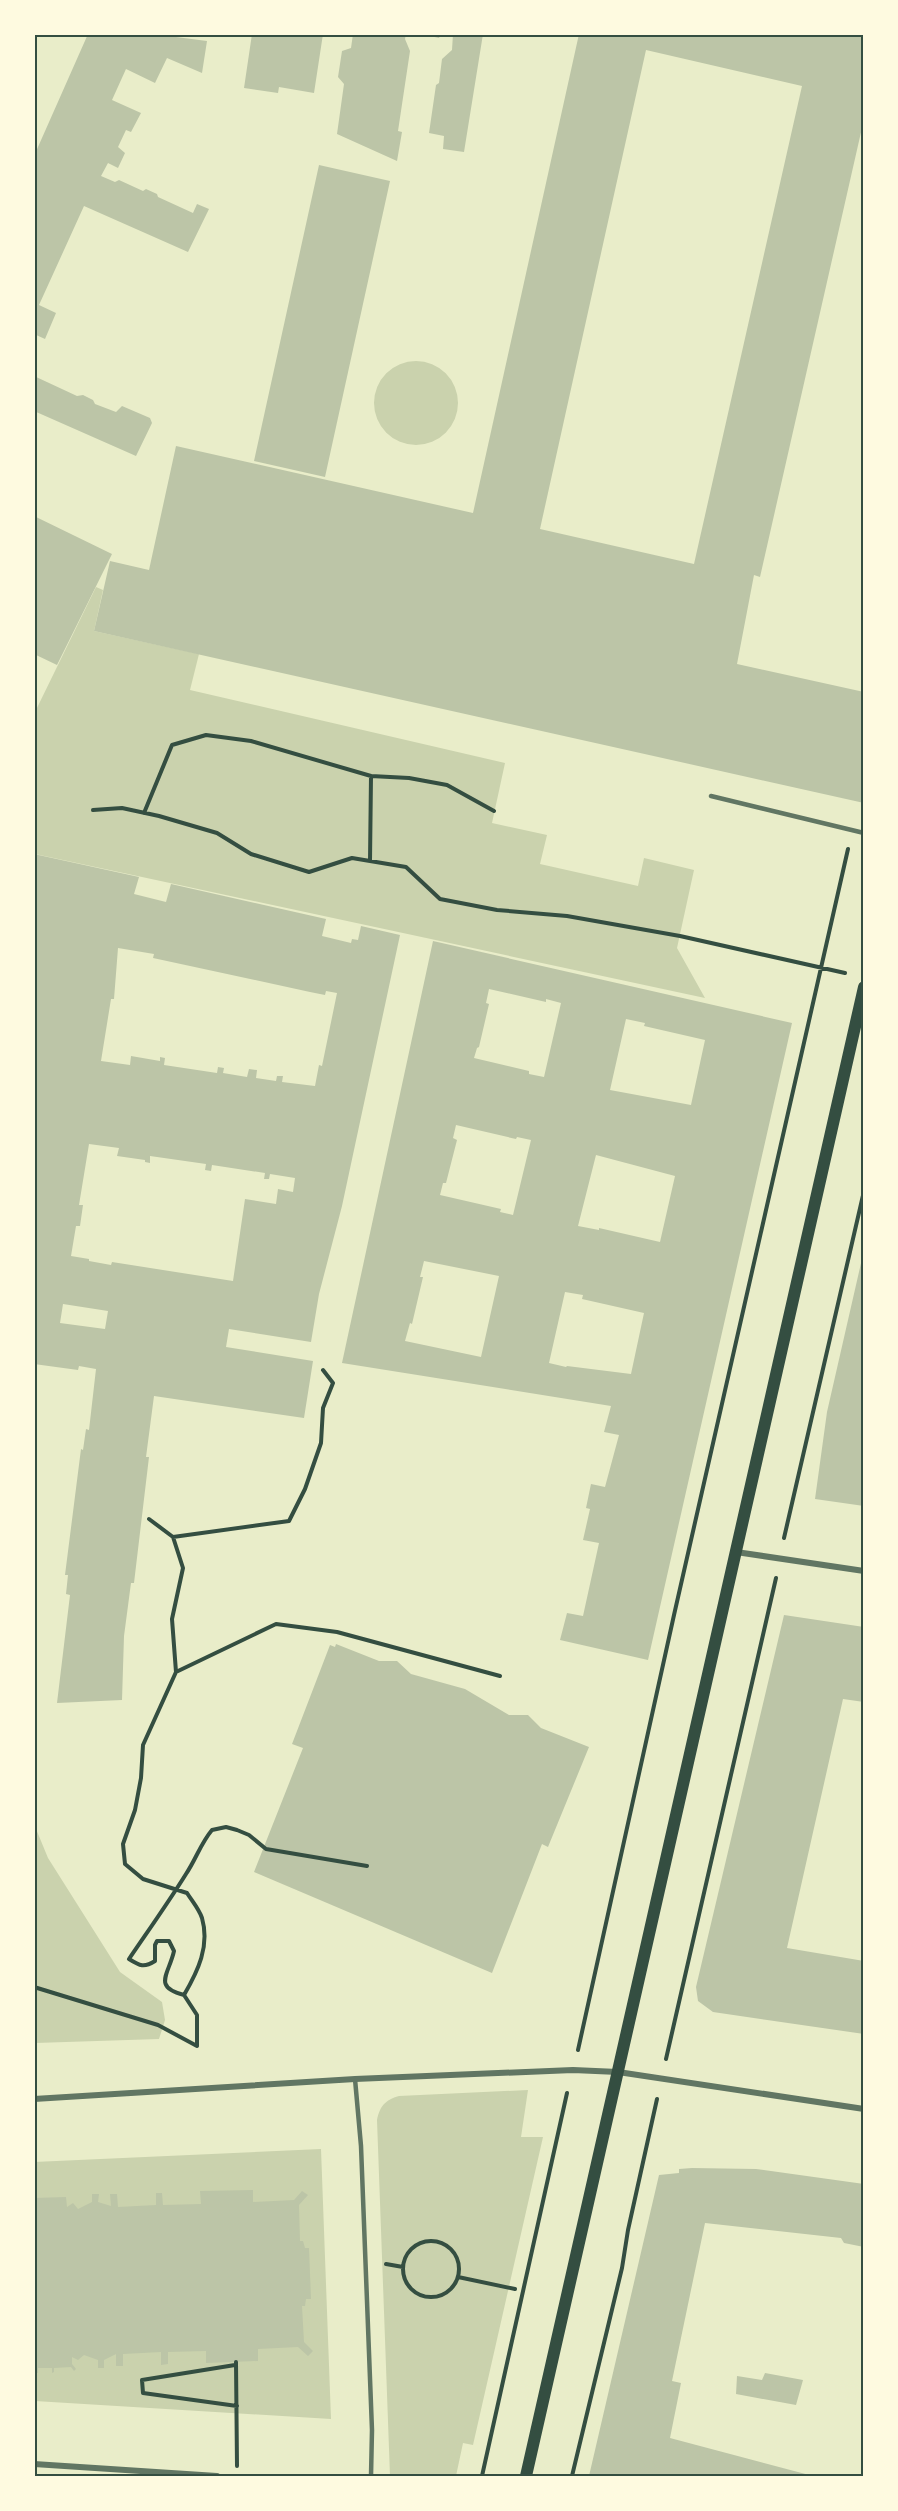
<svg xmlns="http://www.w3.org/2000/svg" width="898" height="2511" font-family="'PT Sans',sans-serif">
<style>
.green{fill:#cad2ad}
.building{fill:#bcc5a7;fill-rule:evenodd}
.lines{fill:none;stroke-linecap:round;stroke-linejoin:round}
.path{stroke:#344e41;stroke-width:4}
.service{stroke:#617663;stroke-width:4.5}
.minor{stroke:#617663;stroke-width:6}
.secondary{stroke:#344e41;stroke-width:12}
.neatline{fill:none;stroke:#344e41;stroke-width:2}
</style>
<rect width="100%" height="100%" fill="#e9edc9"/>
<path class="green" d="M374 403a42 42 0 1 1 84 0a42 42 0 1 1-84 0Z
M 96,587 L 103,590 L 94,631 L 199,654 L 190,690 L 505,763 L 492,823 L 547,835 L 540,864 L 638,886 L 644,858 L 694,870 L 677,948 L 705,998 L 35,854 L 35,712 Z
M 34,1824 L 48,1858 L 120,1972 L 162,2002 L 165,2020 L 159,2039 L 35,2043 Z
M 528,2090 L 521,2137 L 543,2137 L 473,2445 L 463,2443 L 456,2476 L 390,2476 L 377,2120 C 380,2106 385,2100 399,2096 Z
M 321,2149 L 331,2419 L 35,2401 L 34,2162 Z"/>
<path class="building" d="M 88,34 L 174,34 L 176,37 L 207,41 L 202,73 L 167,58 L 155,83 L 126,69 L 112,100 L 141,113 L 131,132 L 126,130 L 118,147 L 125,153 L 118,168 L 108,163 L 101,176 L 115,182 L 119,180 L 143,191 L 146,189 L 157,194 L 158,197 L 193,213 L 197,204 L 209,209 L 188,252 L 84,206 L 39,305 L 56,313 L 45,339 L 34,334 L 34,156 Z
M 252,34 L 323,34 L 314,93 L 279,87 L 278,93 L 244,88 Z
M 353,34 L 406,34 L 405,39 L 410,51 L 398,131 L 402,132 L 397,161 L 337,134 L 344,84 L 338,77 L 342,51 L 351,48 Z
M 421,34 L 441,34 L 439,38 Z
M 453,34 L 483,34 L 464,152 L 443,149 L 444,136 L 429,133 L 436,85 L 439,83 L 442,59 L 452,50 Z
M 579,34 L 864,34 L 864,119 L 760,577 L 754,575 L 737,664 L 864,692 L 864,803 L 94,631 L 110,561 L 149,570 L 176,446 L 473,513 ZM 646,50 L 802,86 L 694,564 L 540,529 Z
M 319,165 L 390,181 L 325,477 L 254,461 Z
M 34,376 L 77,396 L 83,395 L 93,400 L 95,404 L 116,412 L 122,406 L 150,418 L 152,423 L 136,456 L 34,411 Z
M 34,516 L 112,554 L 57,665 L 34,654 Z
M 34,854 L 139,877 L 134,894 L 166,902 L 171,884 L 326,919 L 322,936 L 351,943 L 352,939 L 358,940 L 361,926 L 400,935 L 342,1206 L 319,1294 L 311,1342 L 229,1329 L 226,1347 L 313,1361 L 304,1418 L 154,1396 L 146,1457 L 149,1457 L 134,1583 L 131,1583 L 124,1636 L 122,1700 L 57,1703 L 70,1595 L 66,1594 L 68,1575 L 65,1575 L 81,1449 L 83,1450 L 86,1429 L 89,1430 L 96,1369 L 79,1366 L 78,1370 L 34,1364 ZM 118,948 L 154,954 L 153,958 L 310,992 L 325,995 L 326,991 L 337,993 L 322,1066 L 319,1065 L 315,1086 L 282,1082 L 283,1076 L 277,1076 L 276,1081 L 256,1078 L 257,1070 L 249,1069 L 247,1077 L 223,1073 L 224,1068 L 218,1067 L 217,1073 L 164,1065 L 165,1058 L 160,1057 L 160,1061 L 131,1056 L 130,1065 L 101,1061 L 111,999 L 114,999 ZM 89,1144 L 119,1148 L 117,1156 L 145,1160 L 145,1162 L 150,1163 L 150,1156 L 206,1164 L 205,1170 L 211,1171 L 212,1165 L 265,1173 L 264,1179 L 269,1179 L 270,1174 L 295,1178 L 293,1192 L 278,1189 L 276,1204 L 245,1199 L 233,1281 L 112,1262 L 111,1265 L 89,1261 L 89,1259 L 71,1256 L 76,1226 L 80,1226 L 83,1205 L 79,1205 ZM 63,1304 L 108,1311 L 105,1329 L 60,1323 Z
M 433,941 L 792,1023 L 648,1660 L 560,1640 L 567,1613 L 583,1616 L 599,1543 L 583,1540 L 590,1509 L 586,1508 L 591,1484 L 605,1487 L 619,1435 L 604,1432 L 611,1406 L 342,1363 ZM 489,989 L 546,1002 L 546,999 L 561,1003 L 544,1077 L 529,1074 L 529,1071 L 474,1058 L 477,1048 L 479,1047 L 489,1004 L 486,1003 ZM 626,1019 L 645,1023 L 644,1026 L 705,1040 L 691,1105 L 610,1090 ZM 456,1125 L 516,1139 L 517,1137 L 531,1140 L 513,1215 L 500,1212 L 501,1209 L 440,1195 L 443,1183 L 446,1183 L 457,1140 L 453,1138 ZM 596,1155 L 675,1176 L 660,1242 L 599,1228 L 599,1230 L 578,1226 ZM 424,1261 L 499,1276 L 481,1357 L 405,1341 L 410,1323 L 412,1324 L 423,1277 L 420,1277 ZM 565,1292 L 583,1295 L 582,1299 L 644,1313 L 631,1374 L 567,1366 L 566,1367 L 549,1363 Z
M 864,1250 L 864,1506 L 815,1499 L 827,1412 Z
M 784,1615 L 864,1627 L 864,1702 L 843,1699 L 787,1948 L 864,1961 L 864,2034 L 713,2012 L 698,2001 L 696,1987 Z
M 336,1644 L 379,1661 L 397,1661 L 411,1674 L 465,1689 L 509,1715 L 528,1715 L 541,1728 L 589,1747 L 548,1847 L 542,1844 L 492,1973 L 254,1872 L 303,1748 L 292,1744 L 330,1645 L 335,1647 Z
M 692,2168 L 756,2169 L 864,2184 L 864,2247 L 844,2243 L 841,2238 L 705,2223 L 672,2381 L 681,2383 L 670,2438 L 813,2476 L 589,2476 L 659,2175 L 679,2173 L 679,2169 Z
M 253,2190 L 253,2202 L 294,2200 L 302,2191 L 308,2195 L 299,2205 L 300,2241 L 303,2241 L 305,2248 L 309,2248 L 311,2299 L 306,2299 L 305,2306 L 302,2306 L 304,2342 L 313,2351 L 308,2356 L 298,2347 L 258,2349 L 258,2361 L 206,2363 L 206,2351 L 168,2352 L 168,2364 L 161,2365 L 161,2352 L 123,2354 L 123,2366 L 116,2366 L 116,2354 L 104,2360 L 104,2368 L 98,2368 L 98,2360 L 84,2355 L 78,2360 L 72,2357 L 72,2364 L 76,2369 L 74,2371 L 71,2367 L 54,2368 L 54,2372 L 52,2373 L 52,2368 L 38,2368 L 38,2373 L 35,2373 L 34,2198 L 66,2197 L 67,2207 L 73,2203 L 78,2209 L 92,2202 L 92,2194 L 99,2194 L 98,2202 L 111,2206 L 110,2194 L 117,2194 L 118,2207 L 156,2205 L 156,2193 L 162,2193 L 163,2205 L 201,2204 L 200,2191 Z
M 765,2373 L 803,2380 L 796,2405 L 736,2394 L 737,2376 L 762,2380 Z"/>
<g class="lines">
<path class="path" d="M 371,776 L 409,778 L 447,785 L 494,811
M 93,810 L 122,808 L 159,816 L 217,833 L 251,854 L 309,872 L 352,858 L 406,867 L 440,899 L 497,910 L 567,916 L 680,936 L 845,973
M 144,813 L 172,745 L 206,735 L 251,741 L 371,776 L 370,861
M 173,1537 L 289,1521 L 305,1489 L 321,1443 L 323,1408 L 333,1383 L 323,1370
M 784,1538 L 864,1191
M 176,1672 L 276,1624 L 337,1632 L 500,1676
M 34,1987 L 158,2025 L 197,2046 L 197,2015 L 184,1995 C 198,1971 210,1946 202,1918 C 199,1909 192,1901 187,1893 L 143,1879 L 125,1864 L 123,1844 L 135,1810 L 141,1778 L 143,1745 L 176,1672 L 172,1619 L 183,1568 L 173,1537 L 149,1519
M 184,1995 C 152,1987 169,1974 174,1951 L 169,1941 L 157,1941 L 155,1945 L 155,1961 C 144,1968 140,1966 129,1959 C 148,1931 168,1903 186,1874 C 196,1859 201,1843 212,1830 L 226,1827 L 237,1830 L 249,1835 L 266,1849 L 367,1866
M 578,2050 L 674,1615 L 848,849
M 666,2059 L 776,1578
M403 2269a28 28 0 1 1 56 0a28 28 0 1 1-56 0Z
M 386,2264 L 403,2267
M 458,2277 L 515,2289
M 236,2362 L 237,2466
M 235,2365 L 142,2380 L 143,2393 L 237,2406
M 482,2476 L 567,2093
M 572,2476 L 622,2268 L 628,2230 L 657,2099"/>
<path class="service" d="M 711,796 L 864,833
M 355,2079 L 361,2146 L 372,2430 L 371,2476"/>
<path class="minor" d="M 736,1552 L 864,1571
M 34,2099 L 355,2079 L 573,2070 L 618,2072 L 864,2109
M 34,2464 L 217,2476"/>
<path class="secondary" d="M 526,2476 L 864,987"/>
</g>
<rect width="898" height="2511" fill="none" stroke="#fefae0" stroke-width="72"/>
<rect x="36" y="36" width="826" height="2439" class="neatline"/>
</svg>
